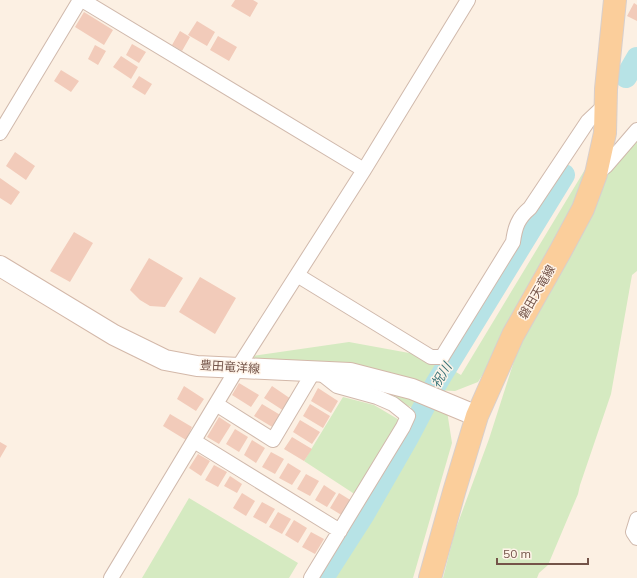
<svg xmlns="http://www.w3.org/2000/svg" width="637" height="578" font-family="Mulish,'Noto Sans JP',sans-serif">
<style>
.green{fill:#d5eac1}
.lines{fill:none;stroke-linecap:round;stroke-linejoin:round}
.river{stroke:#b7e3e6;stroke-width:22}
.building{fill:#f2cbba}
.minor-casing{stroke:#d0b9ac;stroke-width:16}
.secondary-casing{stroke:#d3b8a9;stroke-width:22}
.primary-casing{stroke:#d8cfcc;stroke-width:24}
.minor{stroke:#fff;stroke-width:14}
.secondary{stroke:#fff;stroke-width:20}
.primary{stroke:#fbce9b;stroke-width:22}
.labels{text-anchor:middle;stroke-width:3;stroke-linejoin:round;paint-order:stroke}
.street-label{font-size:12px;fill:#745449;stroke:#fff4e9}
.water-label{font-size:13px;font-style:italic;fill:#3c767a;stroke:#fff4e9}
</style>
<rect width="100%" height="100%" fill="#fcf0e3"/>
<path class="green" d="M 637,122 L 637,271 L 632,275 L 611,394 L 580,485 L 578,494 L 548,565 L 539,573 L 537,578 L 443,578 L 455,531 L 489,439 L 514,361 L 551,267 L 478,382 L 455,391 L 412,389 L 386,372 L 340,373 L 247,369 L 245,357 L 349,342 L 431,357 L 461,375 L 604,138 L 596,174 Z
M 352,385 L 406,394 L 447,411 L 452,443 L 413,578 L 319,578 L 415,417 L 417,410 L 381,393 Z
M 343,397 L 374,405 L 401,421 L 356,495 L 304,461 Z
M 189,498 L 298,563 L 289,578 L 142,578 Z"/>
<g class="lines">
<path class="river" d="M 626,77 L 637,58
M 323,578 L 364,514 L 407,439 L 436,384 L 564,175"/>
</g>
<path class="building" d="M 235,0 L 253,0 L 258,3 L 250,17 L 231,6 Z
M 634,3 L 637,5 L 637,21 L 627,16 Z
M 84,12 L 113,30 L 104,45 L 75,27 Z
M 197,21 L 215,32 L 207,46 L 188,35 Z
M 180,31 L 190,37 L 182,51 L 172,45 Z
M 218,36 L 237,47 L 229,61 L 210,50 Z
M 132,44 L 146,52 L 139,63 L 126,55 Z
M 95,45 L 106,51 L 98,65 L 88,59 Z
M 121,56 L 138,67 L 131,79 L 113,67 Z
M 61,70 L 79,81 L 71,92 L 54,81 Z
M 139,76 L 152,84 L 145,95 L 132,87 Z
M 15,152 L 35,166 L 26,180 L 6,166 Z
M 0,178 L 20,192 L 11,205 L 0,198 Z
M 74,232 L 93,243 L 70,282 L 50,271 Z
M 149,258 L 183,278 L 165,307 L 150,306 L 140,300 L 130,290 Z
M 200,277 L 236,298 L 215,334 L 179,312 Z
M 239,383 L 259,395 L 251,407 L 232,395 Z
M 184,386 L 204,399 L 196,411 L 177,399 Z
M 272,386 L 291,399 L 284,411 L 264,398 Z
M 318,388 L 338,401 L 331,413 L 311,401 Z
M 262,404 L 282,416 L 274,428 L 254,416 Z
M 310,404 L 330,416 L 323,428 L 303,416 Z
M 170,414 L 192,427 L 186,440 L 163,426 Z
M 219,417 L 231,425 L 219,444 L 207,437 Z
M 300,420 L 320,432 L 312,444 L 293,432 Z
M 235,429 L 248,437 L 239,452 L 226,444 Z
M 292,437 L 312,449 L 304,461 L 284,449 Z
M 252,440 L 265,448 L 256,463 L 244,455 Z
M 0,442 L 7,446 L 0,458 Z
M 271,452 L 284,459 L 275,474 L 262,467 Z
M 198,454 L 210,461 L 201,476 L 189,468 Z
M 288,463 L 301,471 L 292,485 L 279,478 Z
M 214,465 L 227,472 L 218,487 L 205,480 Z
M 306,474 L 319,481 L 310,496 L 297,489 Z
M 230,476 L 242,484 L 237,493 L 224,486 Z
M 324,485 L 336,493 L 327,507 L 315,500 Z
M 242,493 L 255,501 L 246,516 L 233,508 Z
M 339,493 L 352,501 L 343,516 L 330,508 Z
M 262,502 L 275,509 L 266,524 L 253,517 Z
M 278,512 L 291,519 L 282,534 L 269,527 Z
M 294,520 L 307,528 L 298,543 L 285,535 Z
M 311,532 L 324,539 L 315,554 L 302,547 Z"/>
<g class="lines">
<g class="minor-casing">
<path id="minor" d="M 82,0 L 364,170
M 0,133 L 80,0
M 596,174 L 606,166 L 637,130
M 297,275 L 431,357 L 442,357 L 513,242 C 515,227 518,218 530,208 L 588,121 L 606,104
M 216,404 L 273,440 L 314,371
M 194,441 L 340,531
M 637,519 L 633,532 L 637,538
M 111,578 L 237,369 L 364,170 L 468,0
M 311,578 L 403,427 L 408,416 L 393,404 L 377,397 L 337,386 L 318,371"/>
</g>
<g class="secondary-casing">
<path id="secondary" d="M 0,266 L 114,335 L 165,360 L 197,366 L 350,373 L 412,389 L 477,416"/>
</g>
<g class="primary-casing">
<path id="primary" d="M 430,578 L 454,492 L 477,416 L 513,335 L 561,250 L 583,209 L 596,174 L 605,133 L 606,89 L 615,0"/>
</g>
<use href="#minor" class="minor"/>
<use href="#secondary" class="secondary"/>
<use href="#primary" class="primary"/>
</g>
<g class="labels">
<g class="street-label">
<text transform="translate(537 292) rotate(-60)" y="4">磐田天竜線</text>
<text transform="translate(230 367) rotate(4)" y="4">豊田竜洋線</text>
</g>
<g class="water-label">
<text transform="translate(441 375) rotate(-59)" y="5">祝川</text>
</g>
</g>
<path d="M497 558v6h91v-6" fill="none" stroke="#745449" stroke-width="2"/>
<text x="503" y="558" font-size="12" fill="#745449" stroke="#fff4e9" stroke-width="3" paint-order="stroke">50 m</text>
</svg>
